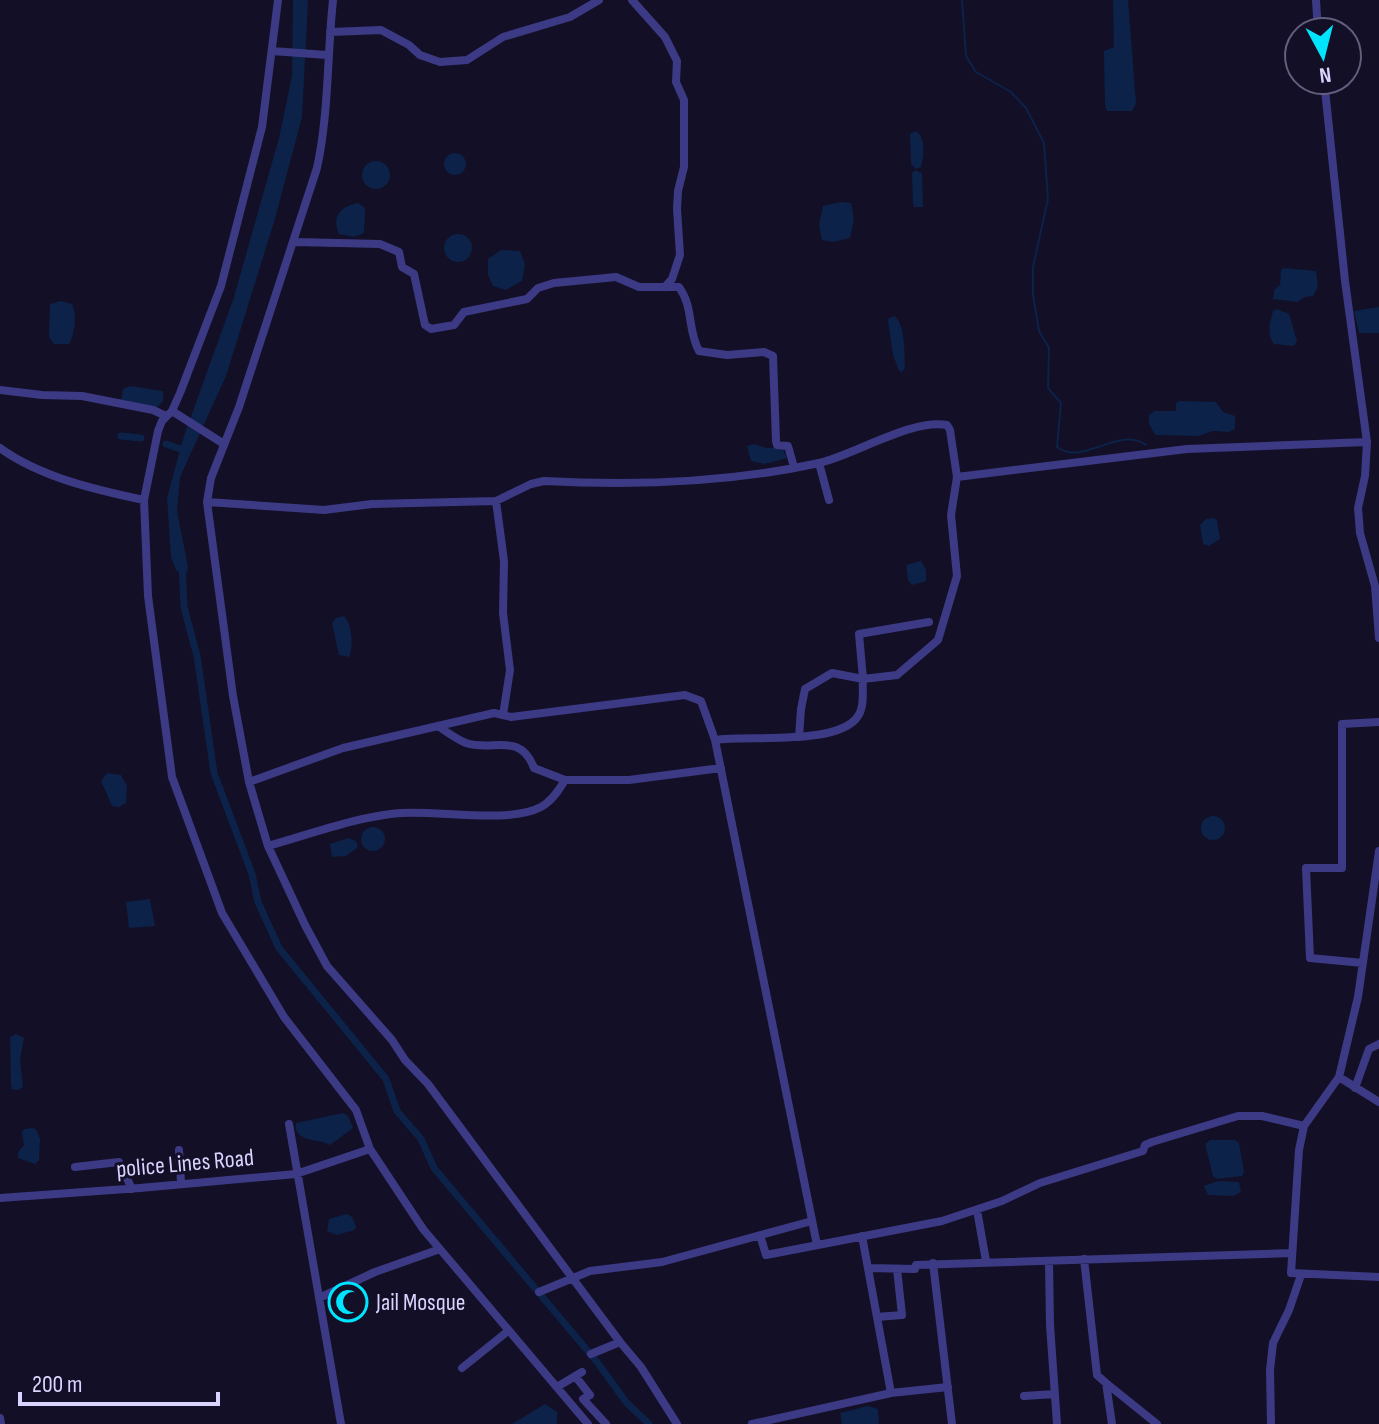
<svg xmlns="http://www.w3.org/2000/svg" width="1379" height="1424" font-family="'Sofia Sans Condensed',sans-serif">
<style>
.water{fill:#0c2248}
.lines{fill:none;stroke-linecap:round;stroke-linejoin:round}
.stream{stroke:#0c2248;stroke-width:2}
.canal{stroke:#0c2248;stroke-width:7}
.minor{stroke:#3d3a85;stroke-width:8}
.labels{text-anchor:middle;stroke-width:6;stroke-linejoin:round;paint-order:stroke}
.street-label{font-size:24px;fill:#d9d4ff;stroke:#130f26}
.poi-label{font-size:24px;fill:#d9d4ff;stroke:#130f26;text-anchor:start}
</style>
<rect width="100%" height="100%" fill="#130f26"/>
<path class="water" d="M 293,0 L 308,0 L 302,117 L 274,222 L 226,376 L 180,477 L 177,511 L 188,567 L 187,572 L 181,574 L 176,570 L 171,557 L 167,498 L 184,436 L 234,297 L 279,138 L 292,76 Z
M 1113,0 L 1128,0 L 1136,104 L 1132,111 L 1107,111 L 1105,105 L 1104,54 L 1104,51 L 1114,47 Z
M 916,131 C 926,138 924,156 921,167 L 916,169 L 911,164 L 910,134 Z
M444 164a11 11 0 1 1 22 0a11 11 0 1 1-22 0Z
M362 175a14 14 0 1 1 28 0a14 14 0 1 1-28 0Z
M 915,170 L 922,173 L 923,207 L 914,207 L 913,204 L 912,173 Z
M 841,202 L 851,203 L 854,219 L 850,238 L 833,242 L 822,240 L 819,225 L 823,206 Z
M 358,203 L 365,208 L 364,233 L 354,237 L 339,234 C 331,217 341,206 358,203 Z
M444 248a14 14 0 1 1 28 0a14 14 0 1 1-28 0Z
M 501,250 L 520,251 L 525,264 L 522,281 L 506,290 L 493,286 L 488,275 L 488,259 Z
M 1284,268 L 1316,271 L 1318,287 L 1313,296 L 1305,297 L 1297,302 L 1273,299 L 1274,290 L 1280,285 L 1281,270 Z
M 61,301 L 72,304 C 77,315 75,333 69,344 L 54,344 L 49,337 L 50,304 Z
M 1379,307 L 1379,333 L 1359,333 L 1354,311 Z
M 1277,309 L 1289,314 L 1297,341 L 1294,346 L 1274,344 C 1266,334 1270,322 1273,311 Z
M 895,316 C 906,328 904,352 905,368 L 902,372 L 899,371 L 893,355 L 888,321 L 889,318 Z
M 130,386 L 163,391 L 163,401 L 157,408 L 121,400 L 123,389 Z
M 1180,401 L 1216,402 L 1223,412 L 1235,416 L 1235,429 L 1229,432 L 1213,431 L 1199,436 L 1155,435 L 1149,424 L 1149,415 L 1155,411 L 1176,411 L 1176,403 Z
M 754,444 L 766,448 L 782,447 L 787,458 L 765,464 L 751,461 L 747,446 Z
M 1213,518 L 1217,520 L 1220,539 L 1209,546 L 1203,544 L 1200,525 L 1206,519 Z
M 921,561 L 926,570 L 926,581 L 912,585 L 908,580 L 906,565 Z
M 344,616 C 352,625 354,645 349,657 L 339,655 L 332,623 L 336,618 Z
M 107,773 L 121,775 L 127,786 L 126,803 L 119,807 L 112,806 L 101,781 Z
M1201 828a12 12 0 1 1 24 0a12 12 0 1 1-24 0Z
M361 839a12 12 0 1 1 24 0a12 12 0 1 1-24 0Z
M 348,838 L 356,841 L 358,847 L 346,856 L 332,857 L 330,844 Z
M 150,899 L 155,926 L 129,928 L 126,902 Z
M 16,1034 L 24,1038 L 20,1059 L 23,1087 L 18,1090 L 12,1089 L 11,1084 L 10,1037 Z
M 343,1113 L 348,1116 L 353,1128 L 330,1145 C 318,1138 293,1143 296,1123 Z
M 32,1128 L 36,1129 L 40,1139 L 39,1160 L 35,1164 L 18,1158 L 18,1152 L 24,1145 L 22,1133 L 24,1129 Z
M 1210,1140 L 1235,1140 L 1239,1143 L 1244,1172 L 1242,1176 L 1217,1179 L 1213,1176 L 1206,1148 L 1206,1143 Z
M 1218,1181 L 1239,1182 L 1241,1192 L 1233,1196 L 1208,1195 L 1204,1186 Z
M 347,1214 L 352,1217 L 356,1227 L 354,1230 L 337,1235 L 327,1231 L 329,1219 Z
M 545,1404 L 557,1412 L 557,1424 L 512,1424 Z
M 868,1406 L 878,1409 L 879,1424 L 842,1424 L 840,1413 Z"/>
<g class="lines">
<path class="stream" d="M 962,0 L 966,56 L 976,72 L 1011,92 L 1026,108 L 1044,143 L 1048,199 L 1033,267 L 1033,295 L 1039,331 L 1049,348 L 1048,388 L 1061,403 L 1057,447 C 1083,467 1119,425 1146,445"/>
<path class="canal" d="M 121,436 L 141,438
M 166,444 L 186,451
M 182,565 L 184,607 L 197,656 L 214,773 L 252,874 L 258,902 L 279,948 L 386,1079 L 397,1111 L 421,1139 L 434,1168 L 597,1362 L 626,1402 L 649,1424"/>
<path class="minor" d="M 278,0 L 262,127 L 221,286 L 180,393 L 172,411 L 162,421 L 158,431 L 144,500 L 148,596 L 172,777 L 222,913 L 284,1017 L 356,1110 L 370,1149 L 423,1229 L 588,1424
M 333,0 C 327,56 329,113 317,168 L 239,407 L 211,478 L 207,502 L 233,696 L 249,782 L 268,846 L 305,925 L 327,966 L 392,1040 L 405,1060 L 428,1084 L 620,1342
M 632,0 L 665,37 L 677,61 L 676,82 L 684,100 L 684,167 L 678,191 L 677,209 L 680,255 L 672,279 L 665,287
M 1316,0 L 1318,32
M 330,32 L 381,30 L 409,45 L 420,55 L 440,62 L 467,60 L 503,37 L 570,17 L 599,0
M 272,51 L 327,55
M 1324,80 L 1345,281 L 1367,442 L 1365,476 L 1358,508 L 1360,533 L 1375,586 L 1379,638
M 295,242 L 380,244 L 399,252 L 402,267 L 414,274 L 425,325 L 431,329 L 454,325 L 464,312 L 527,299 L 538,288 L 554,283 L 616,277 L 639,287 L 679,287 C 694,308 687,329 699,351 L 727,355 L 764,352 L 773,356 L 776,441 L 777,445 L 788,446 L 794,467
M 0,390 L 42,395 L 82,396 L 153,410 L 166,416
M 172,411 L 224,444
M 0,448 C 40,477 96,490 144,500
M 819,463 L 829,500
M 957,477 L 1187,449 L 1367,442
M 496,501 L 504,561 L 503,613 L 510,670 L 503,715
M 207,502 L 324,510 L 372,504 L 496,501 L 531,484 L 544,481 C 636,486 729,483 819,463 C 854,455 913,418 947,425 L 950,430 L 957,477 L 951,515 L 957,576 L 938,640 L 897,675 L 863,679 C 862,690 865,706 858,716 C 839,746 749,735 715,740
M 438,726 C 447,732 456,739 466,743 C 493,752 520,731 534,768 L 565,780 L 629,780 L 721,768
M 799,737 L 801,709 L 805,689 L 832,673 L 863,679 L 859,634 L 929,622
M 249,782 L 343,748 L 494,713 L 511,717 L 685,695 L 701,701 L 715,740 L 817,1245
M 268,846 C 311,834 355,817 400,813 C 438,810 509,824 541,807 C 552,801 559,790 565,780
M 1379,851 L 1358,997 L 1339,1077 L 1304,1126 L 1299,1150 L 1291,1273 L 1379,1277
M 1363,963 L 1310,958 L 1306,868 L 1342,868 L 1342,724 L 1379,722
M 1339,1077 L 1379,1102
M 1355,1088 L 1369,1049 L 1379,1044
M 289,1124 L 341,1424
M 179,1150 L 181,1182
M 75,1167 L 119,1162 L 132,1189
M 123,1172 L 136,1170
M 0,1198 L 140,1188 L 296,1174 L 370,1149
M 977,1210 L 986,1261
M 760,1235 L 766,1255 L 942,1221 L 1002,1201 L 1040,1183 L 1143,1151 L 1145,1145 L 1152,1142 L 1238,1116 L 1262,1116 L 1304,1126
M 862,1236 L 891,1393 L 948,1387
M 1084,1259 L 1097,1375 L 1106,1383 L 1112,1424
M 1049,1262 L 1050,1325 L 1057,1424
M 933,1263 L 952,1424
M 869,1268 L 915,1269 L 916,1265 L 1292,1253
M 539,1292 L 590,1271 L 662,1262 L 812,1221
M 319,1298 L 375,1272 L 440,1249
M 877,1317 L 902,1315 L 897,1269
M 591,1354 L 620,1342 L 641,1367 L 677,1424
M 462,1368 L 508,1331
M 575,1376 L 590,1395 L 583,1399 L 606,1424
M 1106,1383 L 1157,1424
M 557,1387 L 582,1372
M 1024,1396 L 1055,1394
M 0,1418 L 1,1424
M 752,1424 L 891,1393
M 1271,1424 L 1270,1370 L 1273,1343 L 1289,1310 L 1301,1275"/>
</g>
<defs>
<g id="mosque-ring" transform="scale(2)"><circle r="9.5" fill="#130f26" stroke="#00e5ff" stroke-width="1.5"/><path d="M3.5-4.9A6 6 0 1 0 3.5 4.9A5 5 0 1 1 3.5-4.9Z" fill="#00e5ff"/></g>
</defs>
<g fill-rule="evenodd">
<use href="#mosque-ring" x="348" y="1302"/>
</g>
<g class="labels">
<g class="street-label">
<text transform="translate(185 1163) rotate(-5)" y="8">police Lines Road</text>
</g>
<g class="poi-label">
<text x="376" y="1310">Jail Mosque</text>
</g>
</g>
<g transform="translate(1323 56) rotate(173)"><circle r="38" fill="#130f26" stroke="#625e7d" stroke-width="2"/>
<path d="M0-6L14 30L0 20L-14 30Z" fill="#00e5ff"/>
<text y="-12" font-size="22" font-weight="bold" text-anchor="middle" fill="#d9d4ff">N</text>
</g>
<path d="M20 1392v12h198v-12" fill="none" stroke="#d9d4ff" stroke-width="4"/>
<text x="32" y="1392" font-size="24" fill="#d9d4ff" stroke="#130f26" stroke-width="6" paint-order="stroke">200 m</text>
</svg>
